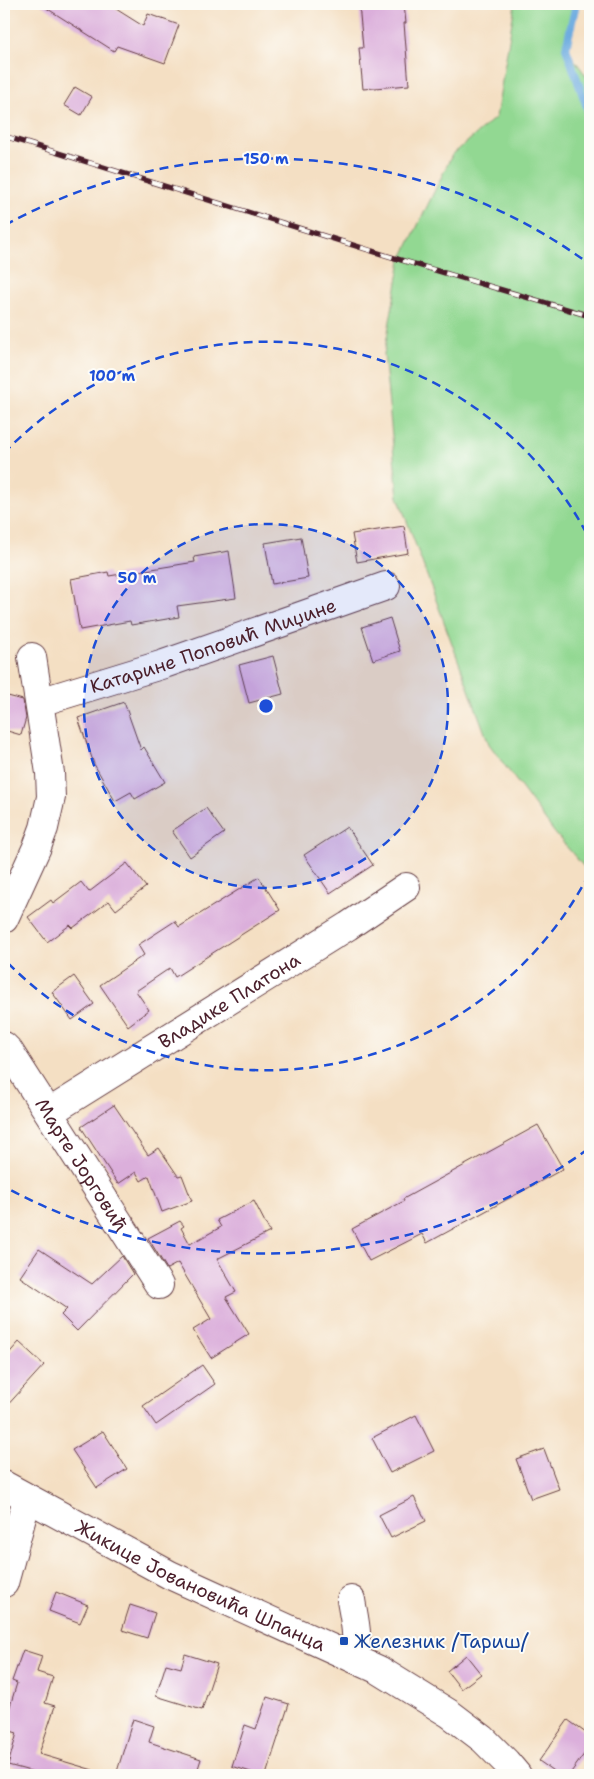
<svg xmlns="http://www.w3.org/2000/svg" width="594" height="1779" font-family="'Shantell Sans',sans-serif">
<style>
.green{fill:#92d892;stroke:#6e7c5e}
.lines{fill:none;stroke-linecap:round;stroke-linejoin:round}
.stream{stroke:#6dace0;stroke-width:8}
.building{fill:#dbafdb}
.minor-casing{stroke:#643c42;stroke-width:30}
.minor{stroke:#fff;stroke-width:28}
.rail-casing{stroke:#4a1f2b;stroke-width:5.5}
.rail{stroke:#fdfcf7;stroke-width:4;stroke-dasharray:11;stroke-linecap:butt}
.ring{fill:none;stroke:#1d4ed8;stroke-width:2.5;stroke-dasharray:9 6}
.transit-dot{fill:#1a4fb4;stroke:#fdfcf7;stroke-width:2}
.labels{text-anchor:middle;stroke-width:4;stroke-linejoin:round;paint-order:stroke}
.street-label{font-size:19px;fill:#4a1f2b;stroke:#fdfcf7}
.transit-label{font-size:19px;fill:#164399;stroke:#fdfcf7;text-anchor:start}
.centre{fill:#1d4ed8;stroke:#fdfcf7;stroke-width:2.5}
.ring-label{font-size:15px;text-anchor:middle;font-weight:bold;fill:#1d4ed8;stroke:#fdfcf7;stroke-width:4;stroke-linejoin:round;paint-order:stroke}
</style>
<rect width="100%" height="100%" fill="#fdfcf7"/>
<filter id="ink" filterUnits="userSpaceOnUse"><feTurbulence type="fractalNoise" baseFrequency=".02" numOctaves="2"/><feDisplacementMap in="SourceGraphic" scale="10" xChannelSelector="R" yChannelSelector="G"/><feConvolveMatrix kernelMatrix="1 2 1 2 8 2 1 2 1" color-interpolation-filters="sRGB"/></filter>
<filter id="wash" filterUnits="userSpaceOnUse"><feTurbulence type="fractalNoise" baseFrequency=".0096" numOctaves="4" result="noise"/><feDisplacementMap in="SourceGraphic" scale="20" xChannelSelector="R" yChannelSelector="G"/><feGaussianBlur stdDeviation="1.12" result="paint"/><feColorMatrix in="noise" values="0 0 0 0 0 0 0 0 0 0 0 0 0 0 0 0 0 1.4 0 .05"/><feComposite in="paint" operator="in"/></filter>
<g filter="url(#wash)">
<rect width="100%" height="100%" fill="#f4dfc3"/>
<path class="green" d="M 515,4 L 576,4 L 566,48 L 590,81 L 590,874 L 554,832 L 489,744 L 398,497 L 384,354 L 401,260 L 452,155 L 496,117 Z"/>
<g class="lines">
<path class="stream" d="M 576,4 L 566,48 L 590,116"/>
</g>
<g id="blocks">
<path class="building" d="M 40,4 L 108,4 L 143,26 L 148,14 L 179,25 L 165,63 L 117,46 L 114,51 Z
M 359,4 L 404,4 L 406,23 L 404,23 L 409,85 L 363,89 L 359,48 L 363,48 Z
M 75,87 L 92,97 L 81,115 L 64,105 Z
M 404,526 L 408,553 L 357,562 L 352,534 Z
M 301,537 L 308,578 L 272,584 L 265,543 Z
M 229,551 L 236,598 L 177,606 L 179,617 L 131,625 L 130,621 L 80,630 L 71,579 L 108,572 L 109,576 L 195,562 L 194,557 Z
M 390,618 L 400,651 L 373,660 L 362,627 Z
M 273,656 L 283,694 L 249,703 L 239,665 Z
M 4,695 L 23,700 L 26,718 L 21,735 L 4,730 Z
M 124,702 L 141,750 L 144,747 L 165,782 L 135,799 L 131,792 L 115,801 L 94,764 L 78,718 Z
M 206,808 L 224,833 L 190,857 L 172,831 Z
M 347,827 L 373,865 L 330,893 L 304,855 Z
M 127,863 L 146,887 L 116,910 L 109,901 L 73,928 L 70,925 L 47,942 L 28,917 L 51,900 L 53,903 L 81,882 L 89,892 Z
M 259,877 L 280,910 L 175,977 L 170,968 L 136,991 L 149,1010 L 128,1026 L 100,985 L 144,955 L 138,945 L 175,921 L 179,927 Z
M 74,976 L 94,1004 L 72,1020 L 52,992 Z
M 114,1105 L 148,1155 L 159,1148 L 178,1176 L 182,1175 L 192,1201 L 162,1212 L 149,1176 L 141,1181 L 136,1172 L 118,1184 L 81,1127 Z
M 538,1125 L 563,1169 L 427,1243 L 422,1234 L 369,1261 L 352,1229 L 404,1201 L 403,1199 Z
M 254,1201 L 270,1232 L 217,1259 L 236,1292 L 226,1297 L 249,1334 L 211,1358 L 193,1330 L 211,1319 L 178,1263 L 167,1269 L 148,1238 L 180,1221 L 184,1226 L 181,1228 L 190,1244 L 221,1227 L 217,1220 Z
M 39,1249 L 92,1284 L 122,1256 L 133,1274 L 77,1331 L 61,1315 L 67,1309 L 20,1277 Z
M 19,1342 L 44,1365 L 4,1409 L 4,1359 Z
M 202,1365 L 215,1384 L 156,1425 L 143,1406 Z
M 416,1415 L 434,1451 L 390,1473 L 372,1438 Z
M 103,1431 L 127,1469 L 97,1488 L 72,1450 Z
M 544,1449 L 559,1489 L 531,1499 L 516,1459 Z
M 414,1497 L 426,1521 L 391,1538 L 379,1515 Z
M 56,1592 L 88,1605 L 80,1623 L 49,1611 Z
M 130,1605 L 155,1613 L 147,1638 L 122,1630 Z
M 23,1650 L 42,1656 L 37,1672 L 53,1677 L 45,1703 L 55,1706 L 39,1754 L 93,1770 L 92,1775 L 45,1775 L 8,1765 L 17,1733 L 4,1729 L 4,1726 L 17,1683 L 12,1681 Z
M 185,1654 L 217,1664 L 202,1710 L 156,1696 L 166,1664 L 181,1668 Z
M 466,1655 L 481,1674 L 461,1689 L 447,1671 Z
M 267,1697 L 289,1704 L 266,1775 L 260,1775 L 232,1766 L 245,1725 L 256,1729 Z
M 133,1719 L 154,1726 L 149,1742 L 201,1759 L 196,1775 L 116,1775 Z
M 568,1720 L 590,1736 L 590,1746 L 569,1775 L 559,1775 L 539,1761 Z"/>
</g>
</g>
<g filter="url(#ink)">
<use href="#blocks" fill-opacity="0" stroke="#643c42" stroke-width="1"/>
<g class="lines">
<g class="minor-casing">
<g id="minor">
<path id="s1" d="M 40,702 L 164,664 L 386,586"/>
<path d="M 4,919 L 37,847 L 44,828 L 51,797 L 50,773 L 32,657"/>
<path id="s2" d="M 4,1046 L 9,1051 L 159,1285"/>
<path id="s3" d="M 50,1112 L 348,926 L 406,887"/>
<path id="s4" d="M 4,1485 L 170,1575 L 379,1670 L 450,1714 L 483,1739 L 506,1762 L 517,1775"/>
<path d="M 4,1583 L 27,1499"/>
<path d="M 351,1600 C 354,1619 360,1640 353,1658"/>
</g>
</g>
<use href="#minor" class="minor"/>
<g class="rail-casing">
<path id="rail" d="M 4,136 L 401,260 L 590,316"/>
</g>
<use href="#rail" class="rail"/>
</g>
</g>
<circle cx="266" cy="706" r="182" fill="#1d4ed8" fill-opacity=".12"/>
<g class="ring">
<circle cx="266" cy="706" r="182"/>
<path d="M589 874A364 364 0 0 1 4 959M4 453A364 364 0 0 1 589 538"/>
<path d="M588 1149A547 547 0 0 1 5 1187M5 225A547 547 0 0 1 588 263"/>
</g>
<rect class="transit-dot" x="339" y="1636" width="10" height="10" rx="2.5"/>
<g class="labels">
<g class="street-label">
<text dy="7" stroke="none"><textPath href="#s1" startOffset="182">Катарине Поповић Миџине</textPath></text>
<text dy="7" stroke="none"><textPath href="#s3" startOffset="211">Владике Платона</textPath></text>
<text dy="7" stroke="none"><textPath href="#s2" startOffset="142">Марте Јорговић</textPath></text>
<text dy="7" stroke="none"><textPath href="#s4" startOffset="221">Жикице Јовановића Шпанца</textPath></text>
</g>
<g class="transit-label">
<text x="354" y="1648">Железник /Тариш/</text>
</g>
</g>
<circle cx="266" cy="706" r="8" class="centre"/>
<g class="ring-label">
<text x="266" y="164">150 m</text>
<text x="112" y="381">100 m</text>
<text x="137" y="583">50 m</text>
</g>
<rect width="594" height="1779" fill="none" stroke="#fdfcf7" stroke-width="20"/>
</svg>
